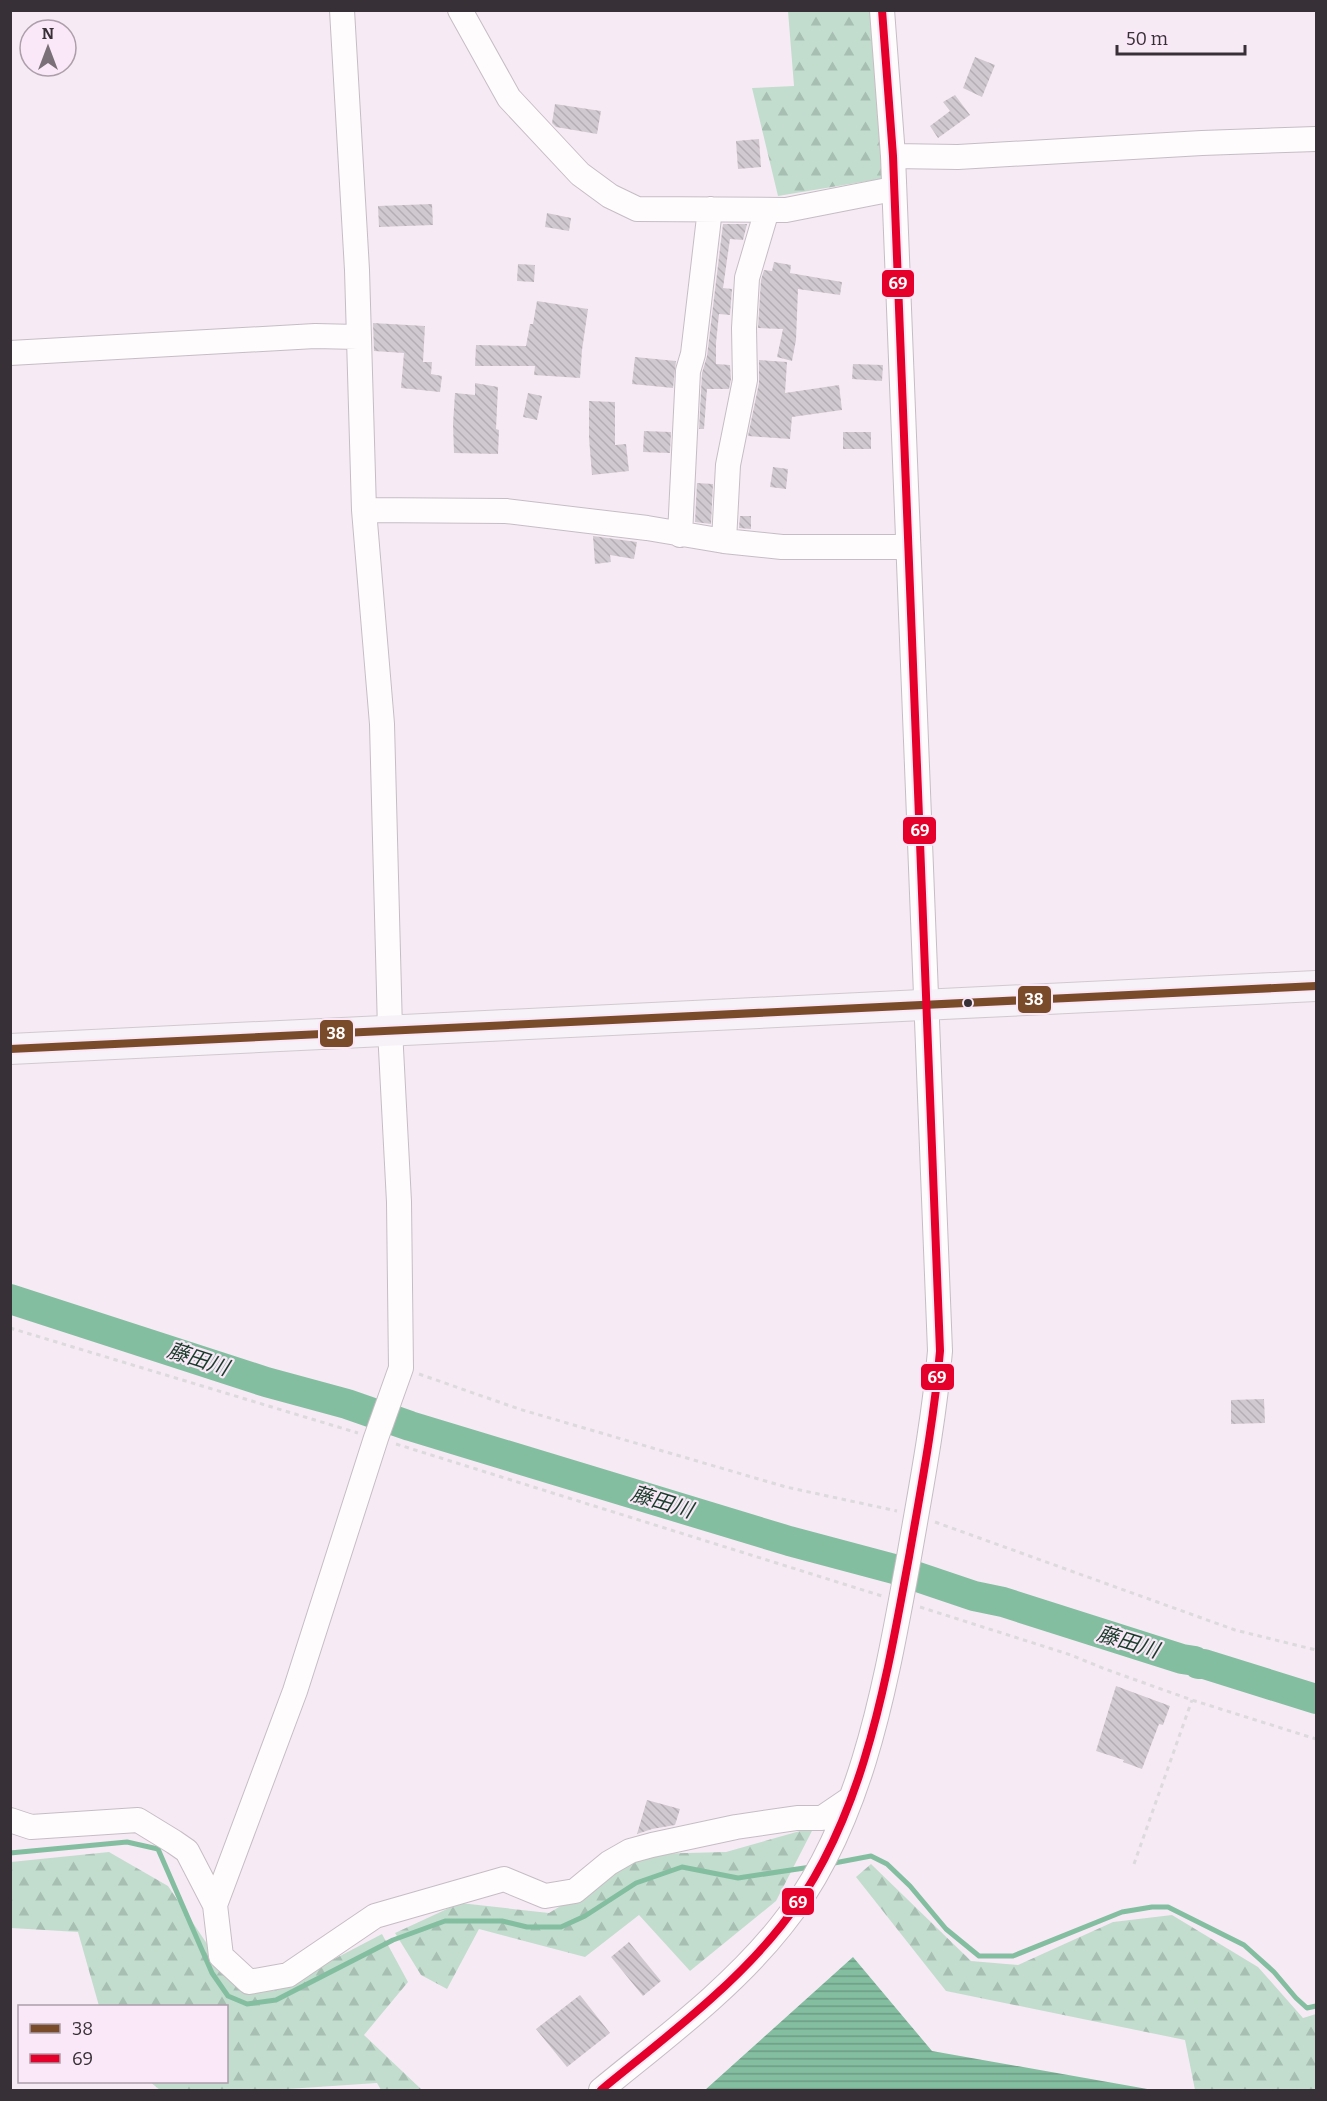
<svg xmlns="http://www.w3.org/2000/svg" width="1327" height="2101" font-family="Bitter,'Noto Sans JP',serif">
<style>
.forest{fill:url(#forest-firs)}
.water{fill:url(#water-rules)}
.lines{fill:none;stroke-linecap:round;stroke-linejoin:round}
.stream{stroke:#84bea0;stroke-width:5}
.river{stroke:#84bea0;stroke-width:30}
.building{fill:url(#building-back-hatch)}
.minor-casing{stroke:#c6bdc4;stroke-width:26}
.major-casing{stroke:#d0cacf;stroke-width:32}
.path{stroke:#dcdadc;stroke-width:3;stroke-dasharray:4.5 4.5;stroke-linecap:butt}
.minor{stroke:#fefcfd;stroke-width:24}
.major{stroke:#f7f2f7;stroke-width:30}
.bus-1-casing{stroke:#fae7f7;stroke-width:12}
.bus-2-casing{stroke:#fae7f7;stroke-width:12}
.bus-1{stroke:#7a4b2a;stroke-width:8}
.bus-2{stroke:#e4002b;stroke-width:8}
.bus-dot{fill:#373036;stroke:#fae7f7;stroke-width:2}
.labels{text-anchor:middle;stroke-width:4.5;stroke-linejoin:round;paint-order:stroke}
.water-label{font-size:21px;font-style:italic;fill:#173c29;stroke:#fae7f7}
.line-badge{stroke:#fae7f7;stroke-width:2}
.badge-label{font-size:16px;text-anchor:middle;font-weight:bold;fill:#fff}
</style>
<defs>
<pattern id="forest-firs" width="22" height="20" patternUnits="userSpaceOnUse" patternTransform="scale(1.5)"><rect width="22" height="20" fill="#c2ddce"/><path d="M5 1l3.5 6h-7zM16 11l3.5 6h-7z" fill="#a7beb2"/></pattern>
<pattern id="water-rules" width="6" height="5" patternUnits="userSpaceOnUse" patternTransform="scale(1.5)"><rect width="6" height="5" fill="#84bea0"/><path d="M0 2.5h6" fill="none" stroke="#6d9b83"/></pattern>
<pattern id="building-back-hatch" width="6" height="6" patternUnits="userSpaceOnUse" patternTransform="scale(1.5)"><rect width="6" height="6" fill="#d1c9d0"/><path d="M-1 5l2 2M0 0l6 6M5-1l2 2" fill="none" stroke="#b4adb3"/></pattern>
</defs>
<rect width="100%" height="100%" fill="#f6ebf4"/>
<path class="forest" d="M 788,11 L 877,11 L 886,178 L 778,196 L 752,88 L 794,86 Z
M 814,1827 L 776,1901 L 690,1971 L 639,1915 L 585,1957 L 479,1929 L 447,1989 L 421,1975 L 395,1933 L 460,1903 L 549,1913 L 647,1854 L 726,1852 Z
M 109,1852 L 168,1886 L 224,1969 L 243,1990 L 273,1991 L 382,1934 L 408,1982 L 364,2035 L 422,2090 L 381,2090 L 377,2083 L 273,2090 L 160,2090 L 150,2082 L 226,2082 L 226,2006 L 99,2006 L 78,1932 L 11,1928 L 11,1862 Z
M 871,1864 L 971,1961 L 1018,1965 L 1113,1922 L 1172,1915 L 1258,1967 L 1303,2018 L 1316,2014 L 1316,2090 L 1195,2090 L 1185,2040 L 946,1991 L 856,1877 Z"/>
<path class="water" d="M 853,1957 L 932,2051 L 1153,2090 L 705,2090 Z"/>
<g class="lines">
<path class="stream" d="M 10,1853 L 127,1842 L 158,1849 L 212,1973 L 228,1996 L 247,2004 L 276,2000 L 393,1940 L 445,1921 L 502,1921 L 527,1927 L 561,1927 L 585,1916 L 636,1883 L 682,1867 L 738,1878 L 811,1867
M 829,1864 L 871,1856 L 887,1864 L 910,1886 L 946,1929 L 979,1956 L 1013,1956 L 1122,1912 L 1152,1907 L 1168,1907 L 1244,1945 L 1274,1972 L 1296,1998 L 1307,2008 L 1316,2006"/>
<path class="river" d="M 10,1299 L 266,1382 L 347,1404 L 410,1426 L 789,1541 L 894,1569 L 974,1596 L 1003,1602 L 1182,1659 L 1195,1661 L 1198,1664 L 1204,1664 L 1316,1699"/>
</g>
<path class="building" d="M 975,57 L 995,65 L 982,97 L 963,88 Z
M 955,95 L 970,115 L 938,138 L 930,126 L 950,111 L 943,102 Z
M 555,104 L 601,111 L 597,134 L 556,127 L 552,123 Z
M 759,139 L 761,167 L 738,169 L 736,141 Z
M 432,204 L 433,225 L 379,227 L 378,206 Z
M 547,213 L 571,218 L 569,231 L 545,227 Z
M 723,224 L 747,224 L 743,240 L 730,239 L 723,288 L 732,289 L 730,315 L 719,314 L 716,343 L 716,364 L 730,365 L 731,379 L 729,389 L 707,389 L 704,429 L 699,429 L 702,373 L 707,356 Z
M 774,262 L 791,265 L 790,273 L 842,282 L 840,295 L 798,289 L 796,340 L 792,361 L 777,357 L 783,329 L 758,328 L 761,280 L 764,270 L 772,271 Z
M 518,264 L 535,265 L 534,282 L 517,281 Z
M 537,301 L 588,309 L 582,350 L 580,378 L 534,375 L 535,366 L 475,366 L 476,345 L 526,346 L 530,324 L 533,324 Z
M 373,323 L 425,326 L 423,362 L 432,362 L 431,374 L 442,376 L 440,392 L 401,388 L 404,353 L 374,351 Z
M 635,357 L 676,361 L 673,388 L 632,384 Z
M 759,360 L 787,362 L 785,393 L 839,385 L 842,410 L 792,417 L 790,439 L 748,436 L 759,383 Z
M 853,364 L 883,365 L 882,381 L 852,379 Z
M 475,383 L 498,387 L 496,429 L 499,430 L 498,454 L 454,453 L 453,424 L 455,393 L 475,395 Z
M 528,393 L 542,396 L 537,420 L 523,417 Z
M 589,401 L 615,402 L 615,445 L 626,444 L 629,471 L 592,475 L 589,438 Z
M 644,431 L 671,432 L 670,453 L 643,452 Z
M 843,432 L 871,432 L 871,449 L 843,449 Z
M 773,467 L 788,469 L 786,489 L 770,487 Z
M 697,483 L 713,484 L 711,524 L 695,522 Z
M 740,516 L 751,516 L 751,529 L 739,528 Z
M 593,536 L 637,542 L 634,559 L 610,555 L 611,562 L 595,564 Z
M 1264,1399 L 1265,1423 L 1231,1424 L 1231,1400 Z
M 1116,1686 L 1170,1706 L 1163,1725 L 1159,1724 L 1142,1769 L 1123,1762 L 1124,1760 L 1096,1751 Z
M 647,1800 L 680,1809 L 675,1825 L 652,1829 L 637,1834 Z
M 629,1942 L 661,1981 L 643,1996 L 611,1957 Z
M 580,1995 L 610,2033 L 567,2067 L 536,2029 Z"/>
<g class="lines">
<g class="minor-casing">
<path id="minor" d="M 460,10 L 509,98 L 580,174 L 610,196 L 637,209 L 786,210 L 893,189
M 893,156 L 958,157 L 1202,143 L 1316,139
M 10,353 L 315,336 L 358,337
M 364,510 L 506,511 L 647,528 L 724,541 L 782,547 L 907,547
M 680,535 L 688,371 L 693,354 L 710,209
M 724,541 L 728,465 L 745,380 L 744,328 L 747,278 L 767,210
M 10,1820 L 31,1827 L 138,1820 L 174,1842 L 187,1851 L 215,1905 L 221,1956 L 249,1982 L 288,1975 L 375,1916 L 504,1879 L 545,1896 L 575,1891 L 609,1863 L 630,1851 L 652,1845 L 736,1827 L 797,1818 L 822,1818 L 850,1799
M 215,1905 L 295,1691 L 376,1438 L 401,1368 L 399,1202 L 390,1030 L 382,724 L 364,510 L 357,270 L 342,10
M 601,2090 C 663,2039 731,1989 781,1926 C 863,1825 886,1681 909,1557 C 921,1488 934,1420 940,1351 L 893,156 L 882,10"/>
</g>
<g class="major-casing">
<path id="major" d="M 10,1049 L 1316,986"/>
</g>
<path class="path" d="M 10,1328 L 358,1433
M 419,1374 L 519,1409 L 786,1487 L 897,1511
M 396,1444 L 882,1596
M 935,1522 L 1235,1630 L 1316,1650
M 920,1607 L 1071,1655 L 1105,1669 L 1192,1700 L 1316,1739
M 1134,1864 L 1192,1700"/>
<use href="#minor" class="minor"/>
<use href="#major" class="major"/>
<g class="bus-1-casing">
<path id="bus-1" d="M 10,1049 L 1316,986"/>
</g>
<g class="bus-2-casing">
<path id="bus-2" d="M 601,2090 C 663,2039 731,1989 781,1926 C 863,1825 886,1681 909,1557 C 921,1488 934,1420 940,1351 L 893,156 L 882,10"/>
</g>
<use href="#bus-1" class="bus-1"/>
<use href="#bus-2" class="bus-2"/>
</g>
<circle class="bus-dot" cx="968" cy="1003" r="5"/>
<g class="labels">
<g class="water-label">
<text transform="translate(198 1359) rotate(18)" y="7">藤田川</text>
<text transform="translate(662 1502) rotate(17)" y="7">藤田川</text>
<text transform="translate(1128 1642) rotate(17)" y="7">藤田川</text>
</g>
</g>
<g class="line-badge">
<rect x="881" y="269" width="34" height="29" rx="6" fill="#e4002b"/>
<rect x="902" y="816" width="35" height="29" rx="6" fill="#e4002b"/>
<rect x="1017" y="985" width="35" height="29" rx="6" fill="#7a4b2a"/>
<rect x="319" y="1019" width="35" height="29" rx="6" fill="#7a4b2a"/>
<rect x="920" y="1363" width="35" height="28" rx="6" fill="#e4002b"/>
<rect x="781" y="1887" width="34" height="29" rx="6" fill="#e4002b"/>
</g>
<g class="badge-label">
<text x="898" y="289">69</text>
<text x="920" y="836">69</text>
<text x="1034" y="1005">38</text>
<text x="336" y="1039">38</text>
<text x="937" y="1383">69</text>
<text x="798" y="1908">69</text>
</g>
<rect width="1327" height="2101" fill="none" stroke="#373036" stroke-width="24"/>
<rect x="18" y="2005" width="210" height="78" fill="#fae7f7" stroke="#ac9eaa" stroke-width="1.5"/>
<rect x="30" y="2024" width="30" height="9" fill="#7a4b2a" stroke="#ac9eaa" stroke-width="1.5"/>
<text x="72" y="2035" font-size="18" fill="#373036">38</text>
<rect x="30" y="2054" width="30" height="9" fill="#e4002b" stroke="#ac9eaa" stroke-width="1.5"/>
<text x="72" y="2065" font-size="18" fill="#373036">69</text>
<g transform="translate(48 48)"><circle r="28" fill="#fae7f7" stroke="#ac9eaa" stroke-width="1.5"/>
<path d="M0-4.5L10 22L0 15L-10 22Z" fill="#7a7178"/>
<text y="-9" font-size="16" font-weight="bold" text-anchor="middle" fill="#373036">N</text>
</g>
<path d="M1117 45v9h128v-9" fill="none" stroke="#373036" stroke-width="3"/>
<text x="1126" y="45" font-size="18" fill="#373036" stroke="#fae7f7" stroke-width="4.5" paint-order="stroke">50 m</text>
</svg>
